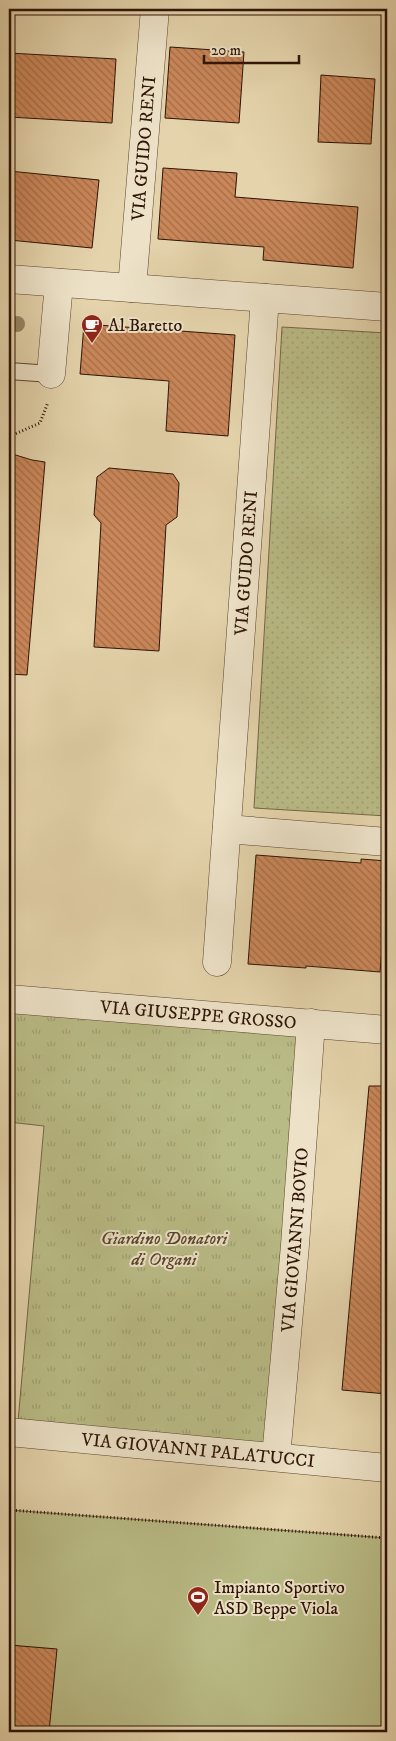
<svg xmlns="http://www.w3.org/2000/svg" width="396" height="1741" font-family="'IM FELL DW Pica',serif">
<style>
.grass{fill:url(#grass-dots);stroke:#746746}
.park{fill:url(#park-tufts);stroke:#746746}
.garden{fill:#b9bb86;stroke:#746746}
.building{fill:url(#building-back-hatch);stroke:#2e1306}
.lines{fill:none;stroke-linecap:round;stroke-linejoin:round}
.lane-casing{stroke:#5c432f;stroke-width:18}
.street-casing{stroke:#5c432f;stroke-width:29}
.path{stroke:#2e1306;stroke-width:3;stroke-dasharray:1 2.5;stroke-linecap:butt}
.lane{stroke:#ede2c8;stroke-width:16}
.street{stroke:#ede2c8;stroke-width:28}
.tree{fill:#978565}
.labels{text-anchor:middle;stroke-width:4;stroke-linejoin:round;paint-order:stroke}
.street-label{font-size:18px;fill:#2e1306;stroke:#ede2c8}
.poi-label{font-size:18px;fill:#2e1306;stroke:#ede2c8;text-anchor:start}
.park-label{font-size:18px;font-style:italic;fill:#58452c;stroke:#ede2c8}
</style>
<defs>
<pattern id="grass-dots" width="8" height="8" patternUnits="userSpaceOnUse" patternTransform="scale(1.25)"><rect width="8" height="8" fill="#b9bb86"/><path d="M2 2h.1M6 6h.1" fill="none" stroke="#9fa072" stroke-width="1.8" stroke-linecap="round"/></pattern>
<pattern id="park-tufts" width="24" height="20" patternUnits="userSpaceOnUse" patternTransform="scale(1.25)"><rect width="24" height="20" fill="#b9bb86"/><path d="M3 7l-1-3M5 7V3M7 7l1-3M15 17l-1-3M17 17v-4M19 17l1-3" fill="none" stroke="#9fa072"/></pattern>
<pattern id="building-back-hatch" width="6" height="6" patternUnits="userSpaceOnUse" patternTransform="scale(1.25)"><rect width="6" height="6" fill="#ca8759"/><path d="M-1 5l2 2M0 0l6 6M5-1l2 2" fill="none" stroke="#a46d48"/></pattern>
</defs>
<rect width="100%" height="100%" fill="#e4d3ab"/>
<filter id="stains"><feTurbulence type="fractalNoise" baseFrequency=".004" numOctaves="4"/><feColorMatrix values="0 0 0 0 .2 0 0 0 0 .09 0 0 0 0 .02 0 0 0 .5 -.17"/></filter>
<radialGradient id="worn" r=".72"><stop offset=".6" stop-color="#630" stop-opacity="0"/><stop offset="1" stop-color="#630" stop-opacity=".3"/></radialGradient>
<path class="grass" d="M 282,327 L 387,333 L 387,816 L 254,808 Z"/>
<path class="park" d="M 9,999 L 311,1021 L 275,1456 L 17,1433 L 44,1126 L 9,1122 Z"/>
<path class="garden" d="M 9,1510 L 387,1538 L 387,1732 L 9,1732 Z"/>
<path class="building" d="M 170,47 L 244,52 L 239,123 L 165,118 Z
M 9,53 L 116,59 L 112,123 L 9,117 Z
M 321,75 L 375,79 L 371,144 L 318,142 Z
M 163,168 L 237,173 L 235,197 L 358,207 L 353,268 L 263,260 L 264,247 L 158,239 Z
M 9,171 L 99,180 L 92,248 L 9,240 Z
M 84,324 L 235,335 L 228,436 L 166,431 L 169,381 L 80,374 Z
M 9,453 L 32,460 L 45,462 L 27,675 L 9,674 Z
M 109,468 L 173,474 L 179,483 L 177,517 L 166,525 L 159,651 L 94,647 L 101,523 L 94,515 L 97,477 Z
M 256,855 L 361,863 L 361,859 L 387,861 L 387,890 L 380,972 L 306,966 L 306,968 L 248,964 Z
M 369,1086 L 387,1086 L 387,1394 L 342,1390 Z
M 9,1645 L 57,1649 L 49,1732 L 9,1732 Z"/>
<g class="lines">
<g class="lane-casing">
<path id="lane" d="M 9,371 L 51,374"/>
</g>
<g class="street-casing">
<g id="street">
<path d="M 9,279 L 387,307"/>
<path id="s1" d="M 132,288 L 155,9"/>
<path d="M 51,374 L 59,283"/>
<path d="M 227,829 L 387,842"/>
<path id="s2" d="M 217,962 L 265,298"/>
<path id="s3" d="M 9,999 L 387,1030"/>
<path id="s4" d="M 9,1432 L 387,1468"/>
<path id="s5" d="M 276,1457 L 295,1245 L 311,1023"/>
</g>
</g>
<path class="path" d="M 9,433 L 15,434 L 40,423 L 48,402
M 9,1510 L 387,1538"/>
<use href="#lane" class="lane"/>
<use href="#street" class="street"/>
</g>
<circle class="tree" cx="17" cy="324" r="8"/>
<defs>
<g id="cafe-pin" transform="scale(1.125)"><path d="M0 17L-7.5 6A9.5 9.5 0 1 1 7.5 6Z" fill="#8f2418" stroke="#ede2c8"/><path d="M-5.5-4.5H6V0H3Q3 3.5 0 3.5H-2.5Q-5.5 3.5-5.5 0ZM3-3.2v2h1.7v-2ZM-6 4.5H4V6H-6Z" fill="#fff"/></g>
<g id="stadium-pin" transform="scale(1.125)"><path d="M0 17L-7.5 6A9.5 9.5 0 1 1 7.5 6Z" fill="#8f2418" stroke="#ede2c8"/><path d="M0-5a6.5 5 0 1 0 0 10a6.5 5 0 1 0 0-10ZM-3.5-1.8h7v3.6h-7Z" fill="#fff"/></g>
</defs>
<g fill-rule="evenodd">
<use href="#cafe-pin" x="92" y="325"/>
<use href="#stadium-pin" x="198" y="1597"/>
</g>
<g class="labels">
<g class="street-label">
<text dy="6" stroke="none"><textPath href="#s1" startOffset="140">VIA GUIDO RENI</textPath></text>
<text dy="6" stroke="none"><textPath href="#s2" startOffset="400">VIA GUIDO RENI</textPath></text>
<text dy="6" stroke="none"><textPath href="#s3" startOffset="190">VIA GIUSEPPE GROSSO</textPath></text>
<text dy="6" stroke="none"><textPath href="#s5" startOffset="218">VIA GIOVANNI BOVIO</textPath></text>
<text dy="6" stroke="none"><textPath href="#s4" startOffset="190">VIA GIOVANNI PALATUCCI</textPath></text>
</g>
<g class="poi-label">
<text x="108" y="331">Al Baretto</text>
<text x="214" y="1593">Impianto Sportivo<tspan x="214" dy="21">ASD Beppe Viola</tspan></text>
</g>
<g class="park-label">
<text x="164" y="1244">Giardino Donatori<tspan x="164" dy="21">di Organi</tspan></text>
</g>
</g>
<rect width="396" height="1741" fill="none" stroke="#e4d3ab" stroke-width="30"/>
<rect x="10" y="10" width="376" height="1721" fill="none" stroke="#2e1306" stroke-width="2.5"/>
<rect x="15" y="15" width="366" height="1711" fill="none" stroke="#2e1306"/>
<path d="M204 55v8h95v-8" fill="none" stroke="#2e1306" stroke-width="2.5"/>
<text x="211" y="55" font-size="15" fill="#2e1306" stroke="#ede2c8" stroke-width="4" paint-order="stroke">20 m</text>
<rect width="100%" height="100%" filter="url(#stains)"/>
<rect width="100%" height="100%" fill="url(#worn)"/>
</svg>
